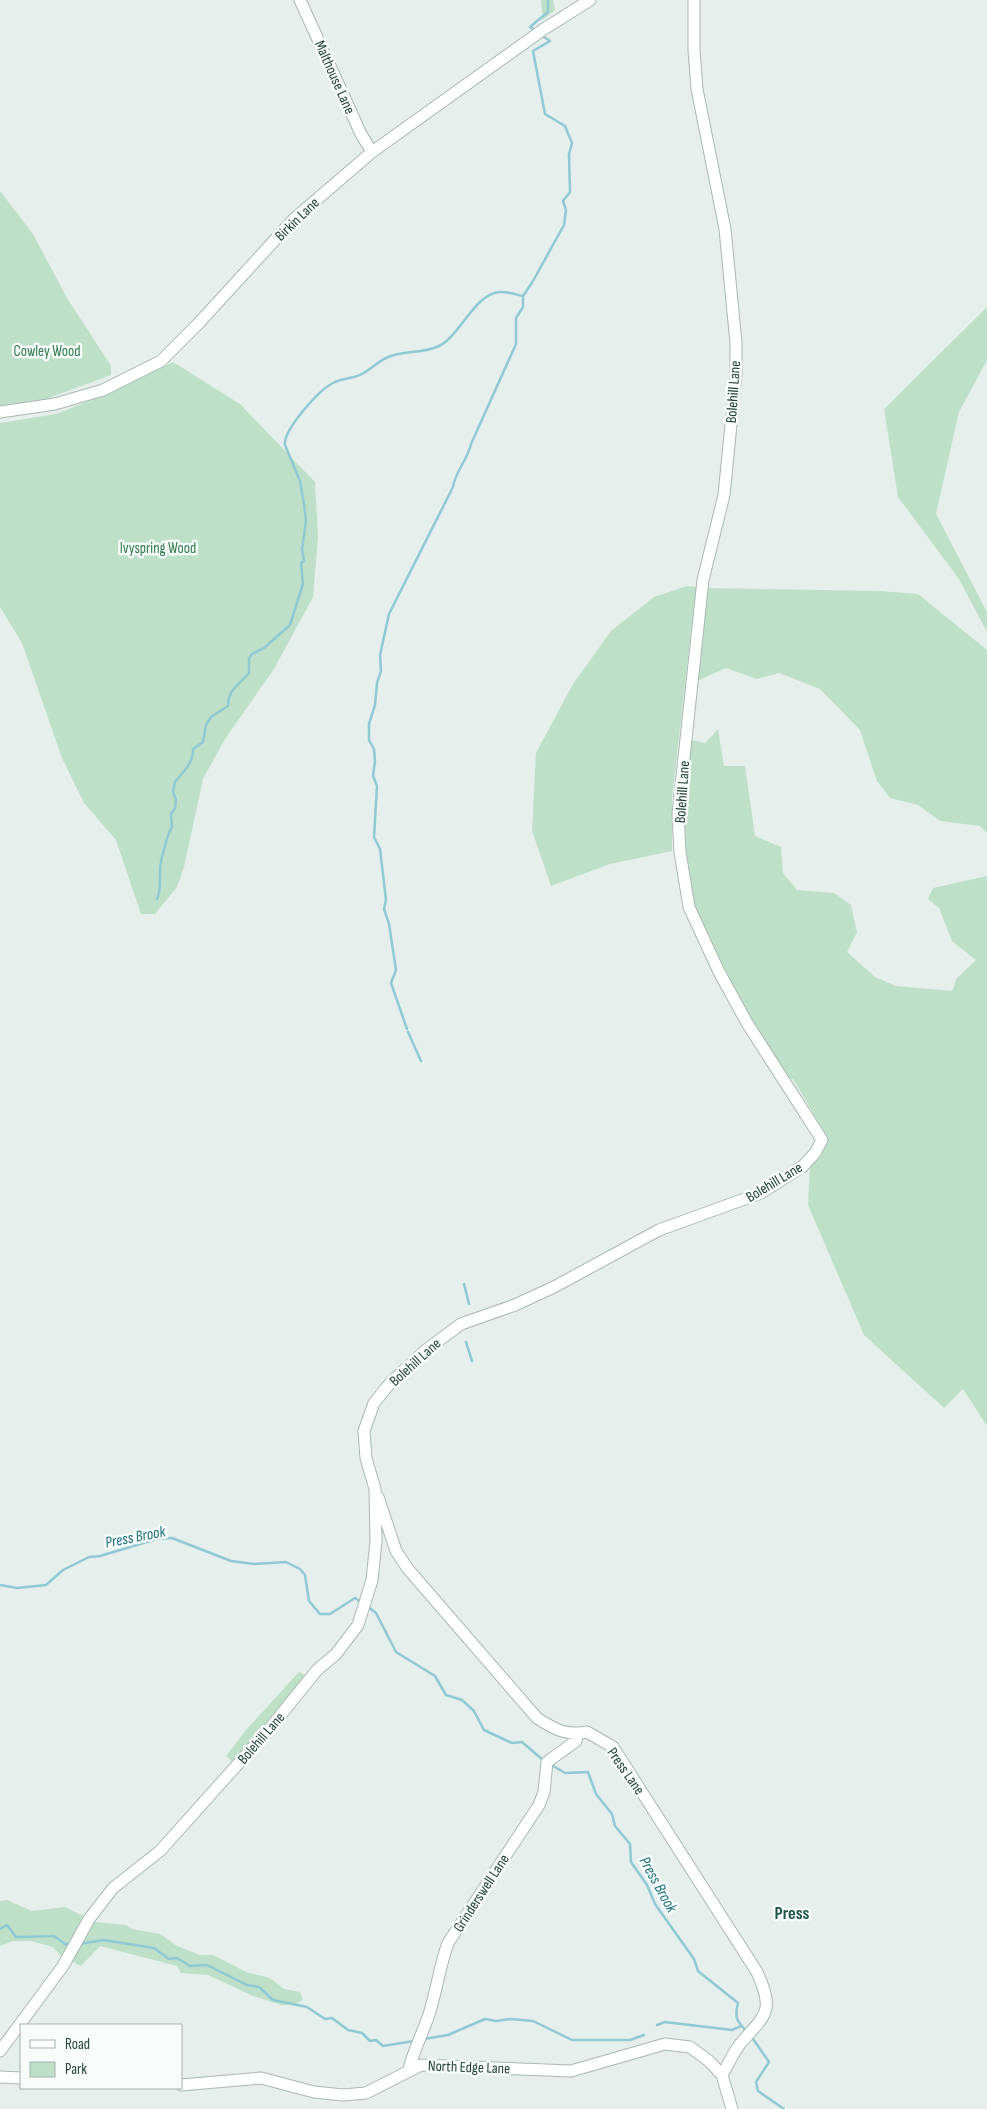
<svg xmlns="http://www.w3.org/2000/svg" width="987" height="2109" font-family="'Sofia Sans Condensed',sans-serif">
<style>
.green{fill:#bfe0c8}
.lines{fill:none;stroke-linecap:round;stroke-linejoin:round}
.stream{stroke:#8ec9d4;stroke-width:2.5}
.minor-casing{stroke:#a8b8b2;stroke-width:13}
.minor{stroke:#fff;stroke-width:11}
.labels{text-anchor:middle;stroke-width:5;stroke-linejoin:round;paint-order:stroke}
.street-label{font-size:15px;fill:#24423a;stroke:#f7fbf9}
.park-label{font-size:15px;fill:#2d7a4b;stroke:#f7fbf9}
.water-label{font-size:16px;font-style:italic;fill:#1c6f80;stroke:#f7fbf9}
.quarter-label{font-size:18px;font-weight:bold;fill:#1f5548;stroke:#f7fbf9}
</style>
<rect width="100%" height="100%" fill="#e6efeb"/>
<path class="green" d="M 541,0 L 553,0 L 555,10 L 543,20 Z
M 0,191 L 33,234 L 67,298 L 111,366 L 111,375 L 46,399 L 0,406 Z
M 987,307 L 987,360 L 959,412 L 936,514 L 987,612 L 987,632 L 959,579 L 898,497 L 884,409 Z
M 173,362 L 240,404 L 315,482 L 318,537 L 313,597 L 274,669 L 225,739 L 203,779 L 184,867 L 177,887 L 155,914 L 141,914 L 116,840 L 84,803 L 62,758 L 22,643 L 0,607 L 0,423 L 56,414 L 102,396 Z
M 687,586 L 696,587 L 672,798 L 672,851 L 610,864 L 551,886 L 532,831 L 536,753 L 573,684 L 611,631 L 654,597 Z
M 707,588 L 880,591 L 918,594 L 987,650 L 987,833 L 980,826 L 940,821 L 918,805 L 890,798 L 877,781 L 860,730 L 820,689 L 779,673 L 757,679 L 726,668 L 697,681 Z
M 718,729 L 724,766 L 745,766 L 755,836 L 781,847 L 783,873 L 797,890 L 834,893 L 851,905 L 857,932 L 847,952 L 875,977 L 896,986 L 952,991 L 957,978 L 976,960 L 952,941 L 939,908 L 928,899 L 933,888 L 987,876 L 987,1426 L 963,1389 L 944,1408 L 864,1335 L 808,1205 L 810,1164 L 827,1138 L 825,1133 L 793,1079 L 787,1078 L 751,1022 L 691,906 L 685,863 L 685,798 L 691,740 L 705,743 Z
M 299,1672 L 308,1676 L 258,1737 L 232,1761 L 226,1756 L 246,1730 Z
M 7,1900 L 32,1911 L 65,1907 L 95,1922 L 126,1925 L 132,1929 L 160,1934 L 177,1946 L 200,1955 L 213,1955 L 246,1972 L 270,1978 L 284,1989 L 300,1992 L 303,2000 L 294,2005 L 281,2005 L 251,1995 L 208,1975 L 181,1973 L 177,1966 L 100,1946 L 81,1966 L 60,1955 L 53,1947 L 31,1941 L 13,1941 L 0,1946 L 0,1901 Z"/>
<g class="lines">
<path class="stream" d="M 535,30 L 530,27 L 548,12 L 548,0
M 157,899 C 161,890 160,881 160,872 C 159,865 168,832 172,827 L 171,814 L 175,808 L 176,800 L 173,792 L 175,782 C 183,772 194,762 193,749 L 203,742 L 206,725 L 211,717 L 228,706 C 228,689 239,685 249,673 L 249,659 L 252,654 L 264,648 L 290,625 L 303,584 L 301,563 L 304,561 L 302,549 L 306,521 L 304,504 L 300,481 L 285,445 C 283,430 319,390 333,383 C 341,378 353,379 362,374 C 372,369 380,359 391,356 C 407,350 422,354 439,346 C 460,336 475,293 500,292 C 507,291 516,295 523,296
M 407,1029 L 391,983 L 396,970 L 389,924 L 384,909 L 386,900 L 380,849 L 374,837 L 377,786 L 373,776 L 375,761 L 374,749 L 369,740 L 369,724 L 375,705 L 377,683 L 381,671 L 380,655 L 389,614 L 453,487 C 455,472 467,461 471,444 L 516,344 L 516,318 L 523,307 L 523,296 L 533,281 L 564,225 L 566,210 L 563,201 L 570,192 L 569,154 L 572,143 L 565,126 L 545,114 L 533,51 L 550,41 L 541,35
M 408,1032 L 421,1061
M 464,1284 L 469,1304
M 466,1342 L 472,1361
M 0,1585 L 17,1588 L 46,1585 L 63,1570 L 89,1557 L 100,1556 L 157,1539 L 172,1538 L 231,1561 L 254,1564 L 286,1562 L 300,1569 L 305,1575 L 309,1601 L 320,1614 L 330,1614 L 355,1598 L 362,1603
M 367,1606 L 376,1613 L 396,1652 L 435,1676 L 446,1695 L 462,1700 L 474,1711 L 484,1730 L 512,1743 L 522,1742 L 543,1760
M 550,1764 L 565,1773 L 588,1772 L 596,1794 L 612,1814 L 615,1826 L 630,1844 L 631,1862 L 647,1885 L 655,1904 L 694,1959 L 698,1971 L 738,2003 C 734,2018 737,2021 747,2032
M 0,1929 L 7,1925 L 16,1937 L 54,1936 L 65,1944 L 72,1944
M 80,1944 L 103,1940 L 154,1948 L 169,1959 L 177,1958 L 190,1966 L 207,1965 L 247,1985 L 259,1987 L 273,2000 L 307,2007 L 325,2019 L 332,2018 L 348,2030 L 362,2033 L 370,2041 L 376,2040 L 383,2046 L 414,2041
M 657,2025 L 665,2022 L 732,2030 L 741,2026
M 751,2036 L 769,2062 L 756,2082 L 758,2091 L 784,2109
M 424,2039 L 448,2035 L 485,2019 L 496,2021 L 510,2019 L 533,2021 L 572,2040 L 630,2040 L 644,2035"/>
<g class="minor-casing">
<path id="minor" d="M 300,0 L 361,134 L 372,152
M 0,412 L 55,404 L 103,390 L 161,361 L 198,324 L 294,219 L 372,152 L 544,29 L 590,0
M 378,1497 L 396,1551 L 408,1569 L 537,1718 C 554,1729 566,1736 587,1732 L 613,1747 L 757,1972 C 775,2012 766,2014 740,2044 C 733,2053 728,2065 722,2075
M 0,2051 L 63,1966 L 89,1919 L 113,1888 L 160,1851 L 271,1727 L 317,1670 L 336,1654 L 358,1625 L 372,1580 L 376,1541 L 375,1489 L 366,1458 L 364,1431 L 374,1403 L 391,1382 L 426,1350 L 461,1324 L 515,1305 L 554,1287 L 659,1230 L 761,1193 L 803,1166 L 815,1153 L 822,1140 L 747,1023 L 719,972 L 689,907 L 680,852 L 678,814 L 703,580 L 724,495 L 736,374 L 736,343 L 725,229 L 697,89 L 694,50 L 694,0
M 409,2069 C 414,2049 424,2031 430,2011 C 437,1988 440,1965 448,1943 L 539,1805 L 544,1792 L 547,1762 L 576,1741 L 577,1734
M 0,2077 L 21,2078
M 181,2085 L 261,2078 L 314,2092 L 343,2095 L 366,2093 L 421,2065 L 571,2071 L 665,2044 L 690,2047 L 709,2061 L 722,2075 L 732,2109"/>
</g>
<use href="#minor" class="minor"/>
</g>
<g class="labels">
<g class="street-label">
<text transform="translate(335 77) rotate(66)" y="5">Malthouse Lane</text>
<text transform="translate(297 219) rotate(-44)" y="5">Birkin Lane</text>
<text transform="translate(733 392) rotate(-86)" y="5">Bolehill Lane</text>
<text transform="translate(682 792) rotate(-86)" y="5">Bolehill Lane</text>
<text transform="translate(774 1182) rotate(-31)" y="5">Bolehill Lane</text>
<text transform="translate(415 1362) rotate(-42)" y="5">Bolehill Lane</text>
<text transform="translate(261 1738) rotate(-49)" y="5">Bolehill Lane</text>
<text transform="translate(626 1771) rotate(55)" y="5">Press Lane</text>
<text transform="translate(481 1893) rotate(-57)" y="5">Grinderswell Lane</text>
<text transform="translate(469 2067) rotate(2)" y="5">North Edge Lane</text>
</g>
<g class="park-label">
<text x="47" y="356">Cowley Wood</text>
<text x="158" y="553">Ivyspring Wood</text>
</g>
<g class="water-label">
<text transform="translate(135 1536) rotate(-11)" y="6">Press Brook</text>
<text transform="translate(659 1884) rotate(61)" y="6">Press Brook</text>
</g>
<g class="quarter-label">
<text x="792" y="1919">Press</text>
</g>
</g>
<rect x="20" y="2024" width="162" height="65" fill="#f7fbf9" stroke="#a3b1ad"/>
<rect x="30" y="2040" width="25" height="8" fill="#ffffff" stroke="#a3b1ad"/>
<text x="65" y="2049" font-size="15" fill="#24423a">Road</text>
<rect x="30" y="2062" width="25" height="15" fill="#bfe0c8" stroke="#a3b1ad"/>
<text x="65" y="2074" font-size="15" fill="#24423a">Park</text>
</svg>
